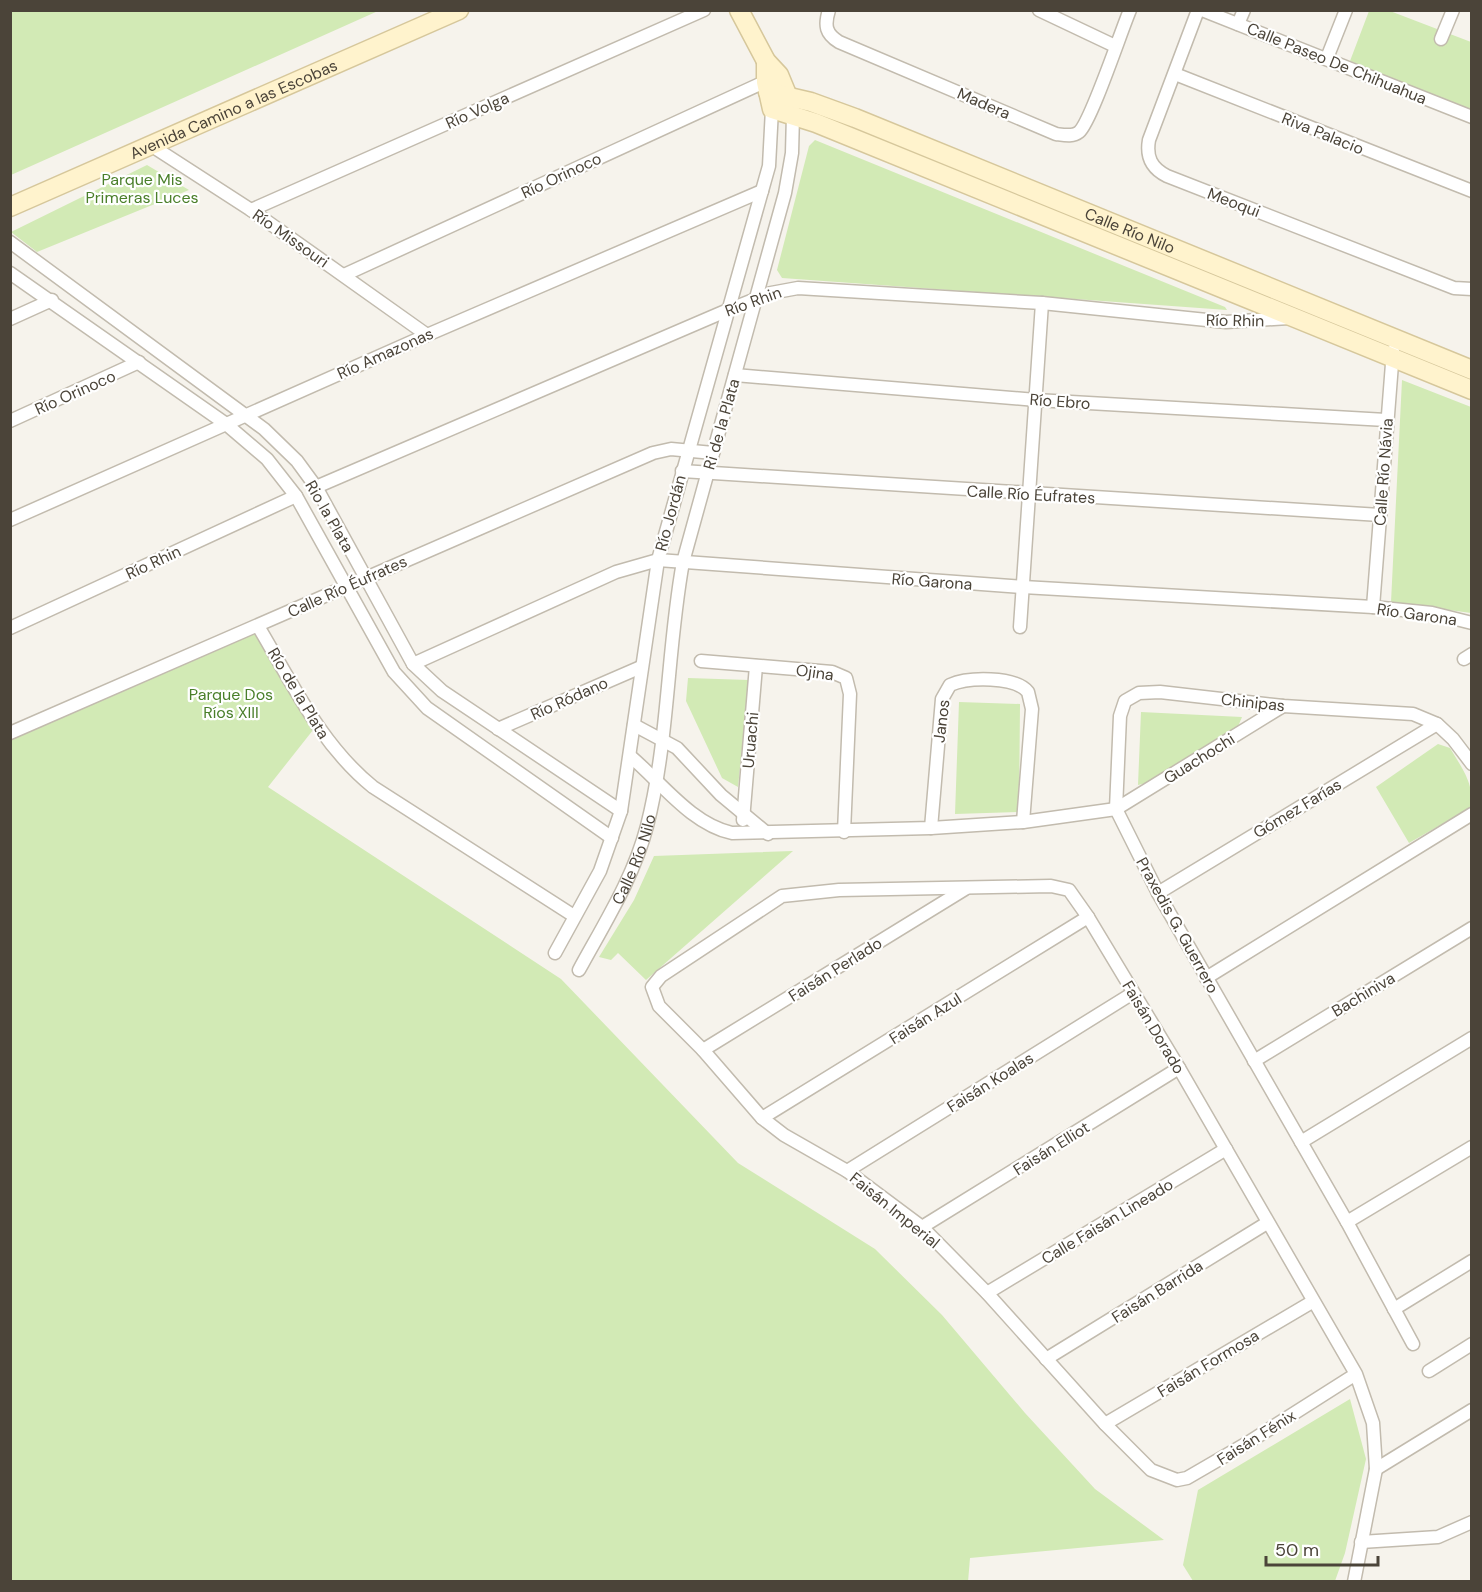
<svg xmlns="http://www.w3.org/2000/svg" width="1482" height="1592" font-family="'DM Sans',sans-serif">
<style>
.green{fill:#d2eab5}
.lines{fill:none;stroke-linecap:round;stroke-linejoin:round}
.street-casing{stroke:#c2bbae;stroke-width:15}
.secondary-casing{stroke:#d6c79b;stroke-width:21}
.street{stroke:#fff;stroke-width:12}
.secondary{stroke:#fff3cd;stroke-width:18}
.labels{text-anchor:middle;stroke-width:4.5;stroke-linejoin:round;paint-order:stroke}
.street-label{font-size:16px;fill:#4b4439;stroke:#fff}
.park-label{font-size:16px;fill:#4a7f2a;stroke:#fff}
</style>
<rect width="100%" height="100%" fill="#f6f3ec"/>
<path class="green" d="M 11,10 L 378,10 L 378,11 L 11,175 Z
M 1369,11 L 1390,11 L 1471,42 L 1471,110 L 1350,61 Z
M 815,140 L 1225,307 L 1227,310 L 782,278 L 777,270 L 809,146 Z
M 147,165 L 189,190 L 37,252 L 11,232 Z
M 1402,380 L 1471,407 L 1471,613 L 1391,602 Z
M 258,626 L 317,725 L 268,787 L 561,979 L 738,1163 L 875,1249 L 942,1315 L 1025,1413 L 1095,1489 L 1164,1540 L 970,1558 L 968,1582 L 11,1581 L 10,734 Z
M 688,678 L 749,680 L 738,787 L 722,778 L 686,701 Z
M 959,702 L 1020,704 L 1019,812 L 955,814 Z
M 1141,712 L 1242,717 L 1237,729 L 1151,782 L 1138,785 Z
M 1438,744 L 1450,748 C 1461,767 1476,785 1470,808 L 1409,843 L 1376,787 Z
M 793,851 L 646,980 L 618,953 L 611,960 L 599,957 L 634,900 L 654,856 Z
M 1350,1399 L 1366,1459 L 1345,1553 L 1335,1581 L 1193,1581 L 1183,1565 L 1198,1490 Z"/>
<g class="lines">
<g class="street-casing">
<g id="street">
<path d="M 829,10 C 824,26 826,34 839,42 L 1056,134 C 1064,135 1073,137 1079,132 C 1091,122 1121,31 1130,10"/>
<path d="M 1039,10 L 1115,46"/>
<path d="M 1198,10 L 1149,140 C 1146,157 1151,168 1167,176 L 1454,288 L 1472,289"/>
<path d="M 1202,10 L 1472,117"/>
<path d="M 1238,24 L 1244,10"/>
<path d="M 1441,39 L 1453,10"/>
<path d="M 1327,58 L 1346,10"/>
<path d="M 1175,74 L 1472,191"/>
<path d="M 152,146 L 251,210 L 427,335"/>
<path d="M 251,210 L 704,10"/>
<path d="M 10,242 L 264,429 L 297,461 L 316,487 L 413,664 L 442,691 L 621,811"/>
<path d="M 10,273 L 226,424 L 267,459 L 296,496 L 394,672 L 427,708 L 612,838"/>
<path d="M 344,275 L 771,79"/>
<path d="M 10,319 L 52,300"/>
<path d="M 735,375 L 1036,400 L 1386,420"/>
<path d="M 10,421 L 139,362"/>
<path d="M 682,471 L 1380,515"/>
<path d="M 316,487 L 728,310 L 771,293 L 798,288 L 1042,303 L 1226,322 L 1289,318"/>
<path d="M 10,520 L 427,335 L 762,191"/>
<path d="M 1373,607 L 1393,351"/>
<path d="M 258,626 C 292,683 321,745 373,787 L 574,916"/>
<path d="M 1020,627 L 1042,303"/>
<path d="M 10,628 L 296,496"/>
<path d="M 1464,659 L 1472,654"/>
<path d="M 701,661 L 832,672 L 846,678 L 850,694 L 844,832"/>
<path d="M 413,664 L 616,572 L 658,560 L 1023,587 L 1373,607 L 1432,613 L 1472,623"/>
<path d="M 634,725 L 677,748 L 721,795 L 768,834"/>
<path d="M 498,729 L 641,667"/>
<path d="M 10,733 L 653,453 L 671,449 L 713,453"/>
<path d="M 630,756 C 661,782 691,824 732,833 L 931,828 L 1023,822 L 1116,809 L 1283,706"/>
<path d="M 743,820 L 756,666"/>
<path d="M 931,828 L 942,699 L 950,685 C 968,677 1015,676 1028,692 L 1032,709 L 1023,822"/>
<path d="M 1158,893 L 1437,724"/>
<path d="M 555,953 L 600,871 L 621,811 L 658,560 L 769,166 L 772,109"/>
<path id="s1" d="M 579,970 C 604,924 634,877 647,826 C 669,740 667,649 683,562 L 785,193 L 792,153 L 793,115"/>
<path d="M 1206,978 L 1472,814"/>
<path d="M 703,1050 L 965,889"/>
<path d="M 1254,1061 L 1472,928"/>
<path d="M 762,1118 L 1088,917"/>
<path d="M 1301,1142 L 1472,1038"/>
<path d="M 847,1171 L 1133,993"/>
<path d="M 1347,1222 L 1472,1147"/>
<path d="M 922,1227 L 1179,1068"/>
<path d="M 987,1293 L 1226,1149"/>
<path d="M 1394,1309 L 1472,1261"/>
<path d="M 1413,1344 L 1347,1222 L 1158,893 L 1116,809 L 1120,716 L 1125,701 L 1139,693 L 1160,692 L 1283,706 L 1413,714 L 1437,724 L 1453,739 L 1472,764"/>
<path d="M 1046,1359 L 1267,1223"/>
<path d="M 1429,1371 L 1472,1344"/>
<path d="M 1105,1424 L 1312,1302"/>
<path d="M 1376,1469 L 1472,1410"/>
<path d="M 1361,1542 L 1438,1537 L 1472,1522"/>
<path d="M 1354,1582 L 1376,1469 L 1373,1423 L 1356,1374 L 1179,1068 L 1088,917 L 1069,890 L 1051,886 L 839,890 L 782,896 L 661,976 L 652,987 L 659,1006 L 703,1050 L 762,1118 L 784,1135 L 847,1171 L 922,1227 L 987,1293 L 1105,1424 L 1151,1470 L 1177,1480 L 1187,1478 L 1249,1442 L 1356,1374"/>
</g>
</g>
<g class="secondary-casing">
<g id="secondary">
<path d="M 739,10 L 766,61 L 779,75 L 791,104"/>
<path d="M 766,61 L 766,82 L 772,109 L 816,123 L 1472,390"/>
<path id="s2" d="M 768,92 L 811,102 L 855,118 L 1472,370"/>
<path id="s3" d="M 10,207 L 459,10"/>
</g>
</g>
<use href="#street" class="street"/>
<use href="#secondary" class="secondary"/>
</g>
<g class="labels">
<g class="street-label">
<text transform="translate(1337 63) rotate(22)" y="6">Calle Paseo De Chihuahua</text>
<text transform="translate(984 103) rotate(23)" y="6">Madera</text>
<text dy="6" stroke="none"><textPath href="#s3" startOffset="244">Avenida Camino a las Escobas</textPath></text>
<text transform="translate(477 110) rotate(-24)" y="6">Río Volga</text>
<text transform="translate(1323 133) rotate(22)" y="6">Riva Palacio</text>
<text transform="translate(561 175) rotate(-25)" y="6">Río Orinoco</text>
<text transform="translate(1234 202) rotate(21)" y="6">Meoqui</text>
<text dy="6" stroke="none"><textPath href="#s2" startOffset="388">Calle Río Nilo</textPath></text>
<text transform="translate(291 238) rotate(35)" y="6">Río Missouri</text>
<text transform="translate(753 301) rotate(-20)" y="6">Río Rhin</text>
<text transform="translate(1235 320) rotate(1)" y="6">Río Rhin</text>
<text transform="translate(385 353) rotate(-24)" y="6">Río Amazonas</text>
<text transform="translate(75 392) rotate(-24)" y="6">Río Orinoco</text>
<text transform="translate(1060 401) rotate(4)" y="6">Río Ebro</text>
<text transform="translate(721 424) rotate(-74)" y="6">Ri de la Plata</text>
<text transform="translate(1383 472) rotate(-86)" y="6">Calle Río Návia</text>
<text transform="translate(1031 494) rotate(3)" y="6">Calle Río Éufrates</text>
<text transform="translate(670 513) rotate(-75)" y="6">Río Jordán</text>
<text transform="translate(330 516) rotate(60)" y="6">Rio la Plata</text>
<text transform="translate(153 562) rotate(-25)" y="6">Río Rhin</text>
<text transform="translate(932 581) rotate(4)" y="6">Río Garona</text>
<text transform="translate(347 586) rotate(-24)" y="6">Calle Río Éufrates</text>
<text transform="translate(1417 614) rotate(8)" y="6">Río Garona</text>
<text transform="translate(815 672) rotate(8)" y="6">Ojina</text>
<text transform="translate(299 693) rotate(59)" y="6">Río de la Plata</text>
<text transform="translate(569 698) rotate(-24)" y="6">Río Ródano</text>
<text transform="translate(1253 702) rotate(6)" y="6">Chinipas</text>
<text transform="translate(941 721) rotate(-83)" y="6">Janos</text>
<text transform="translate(750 740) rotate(-85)" y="6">Uruachi</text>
<text transform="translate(1199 758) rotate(-32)" y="6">Guachochi</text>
<text transform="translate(1297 808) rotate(-31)" y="6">Gómez Farías</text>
<text dy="6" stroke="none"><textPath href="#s1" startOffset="124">Calle Río Nilo</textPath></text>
<text transform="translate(1178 925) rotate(61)" y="6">Praxedis G. Guerrero</text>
<text transform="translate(835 969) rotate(-32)" y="6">Faisán Perlado</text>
<text transform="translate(1363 994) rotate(-31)" y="6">Bachiniva</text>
<text transform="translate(925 1018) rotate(-32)" y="6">Faisán Azul</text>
<text transform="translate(1154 1027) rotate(59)" y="6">Faisán Dorado</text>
<text transform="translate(990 1082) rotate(-32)" y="6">Faisán Koalas</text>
<text transform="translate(1051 1148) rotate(-32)" y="6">Faisán Elliot</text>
<text transform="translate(895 1210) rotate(39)" y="6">Faisán Imperial</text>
<text transform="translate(1107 1221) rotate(-31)" y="6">Calle Faisán Lineado</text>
<text transform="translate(1157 1291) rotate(-32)" y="6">Faisán Barrida</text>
<text transform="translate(1208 1363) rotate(-31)" y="6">Faisán Formosa</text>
<text transform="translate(1256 1437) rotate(-32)" y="6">Faisán Fénix</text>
</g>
<g class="park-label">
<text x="142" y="185">Parque Mis<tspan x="142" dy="18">Primeras Luces</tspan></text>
<text x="231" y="700">Parque Dos<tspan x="231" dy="18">Ríos XIII</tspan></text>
</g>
</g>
<rect width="1482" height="1592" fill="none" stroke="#4b4439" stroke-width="24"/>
<path d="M1266 1556v9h112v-9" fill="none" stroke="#4b4439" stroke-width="3"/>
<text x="1275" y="1556" font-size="18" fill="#4b4439" stroke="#ffffff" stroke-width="4.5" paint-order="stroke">50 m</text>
</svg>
